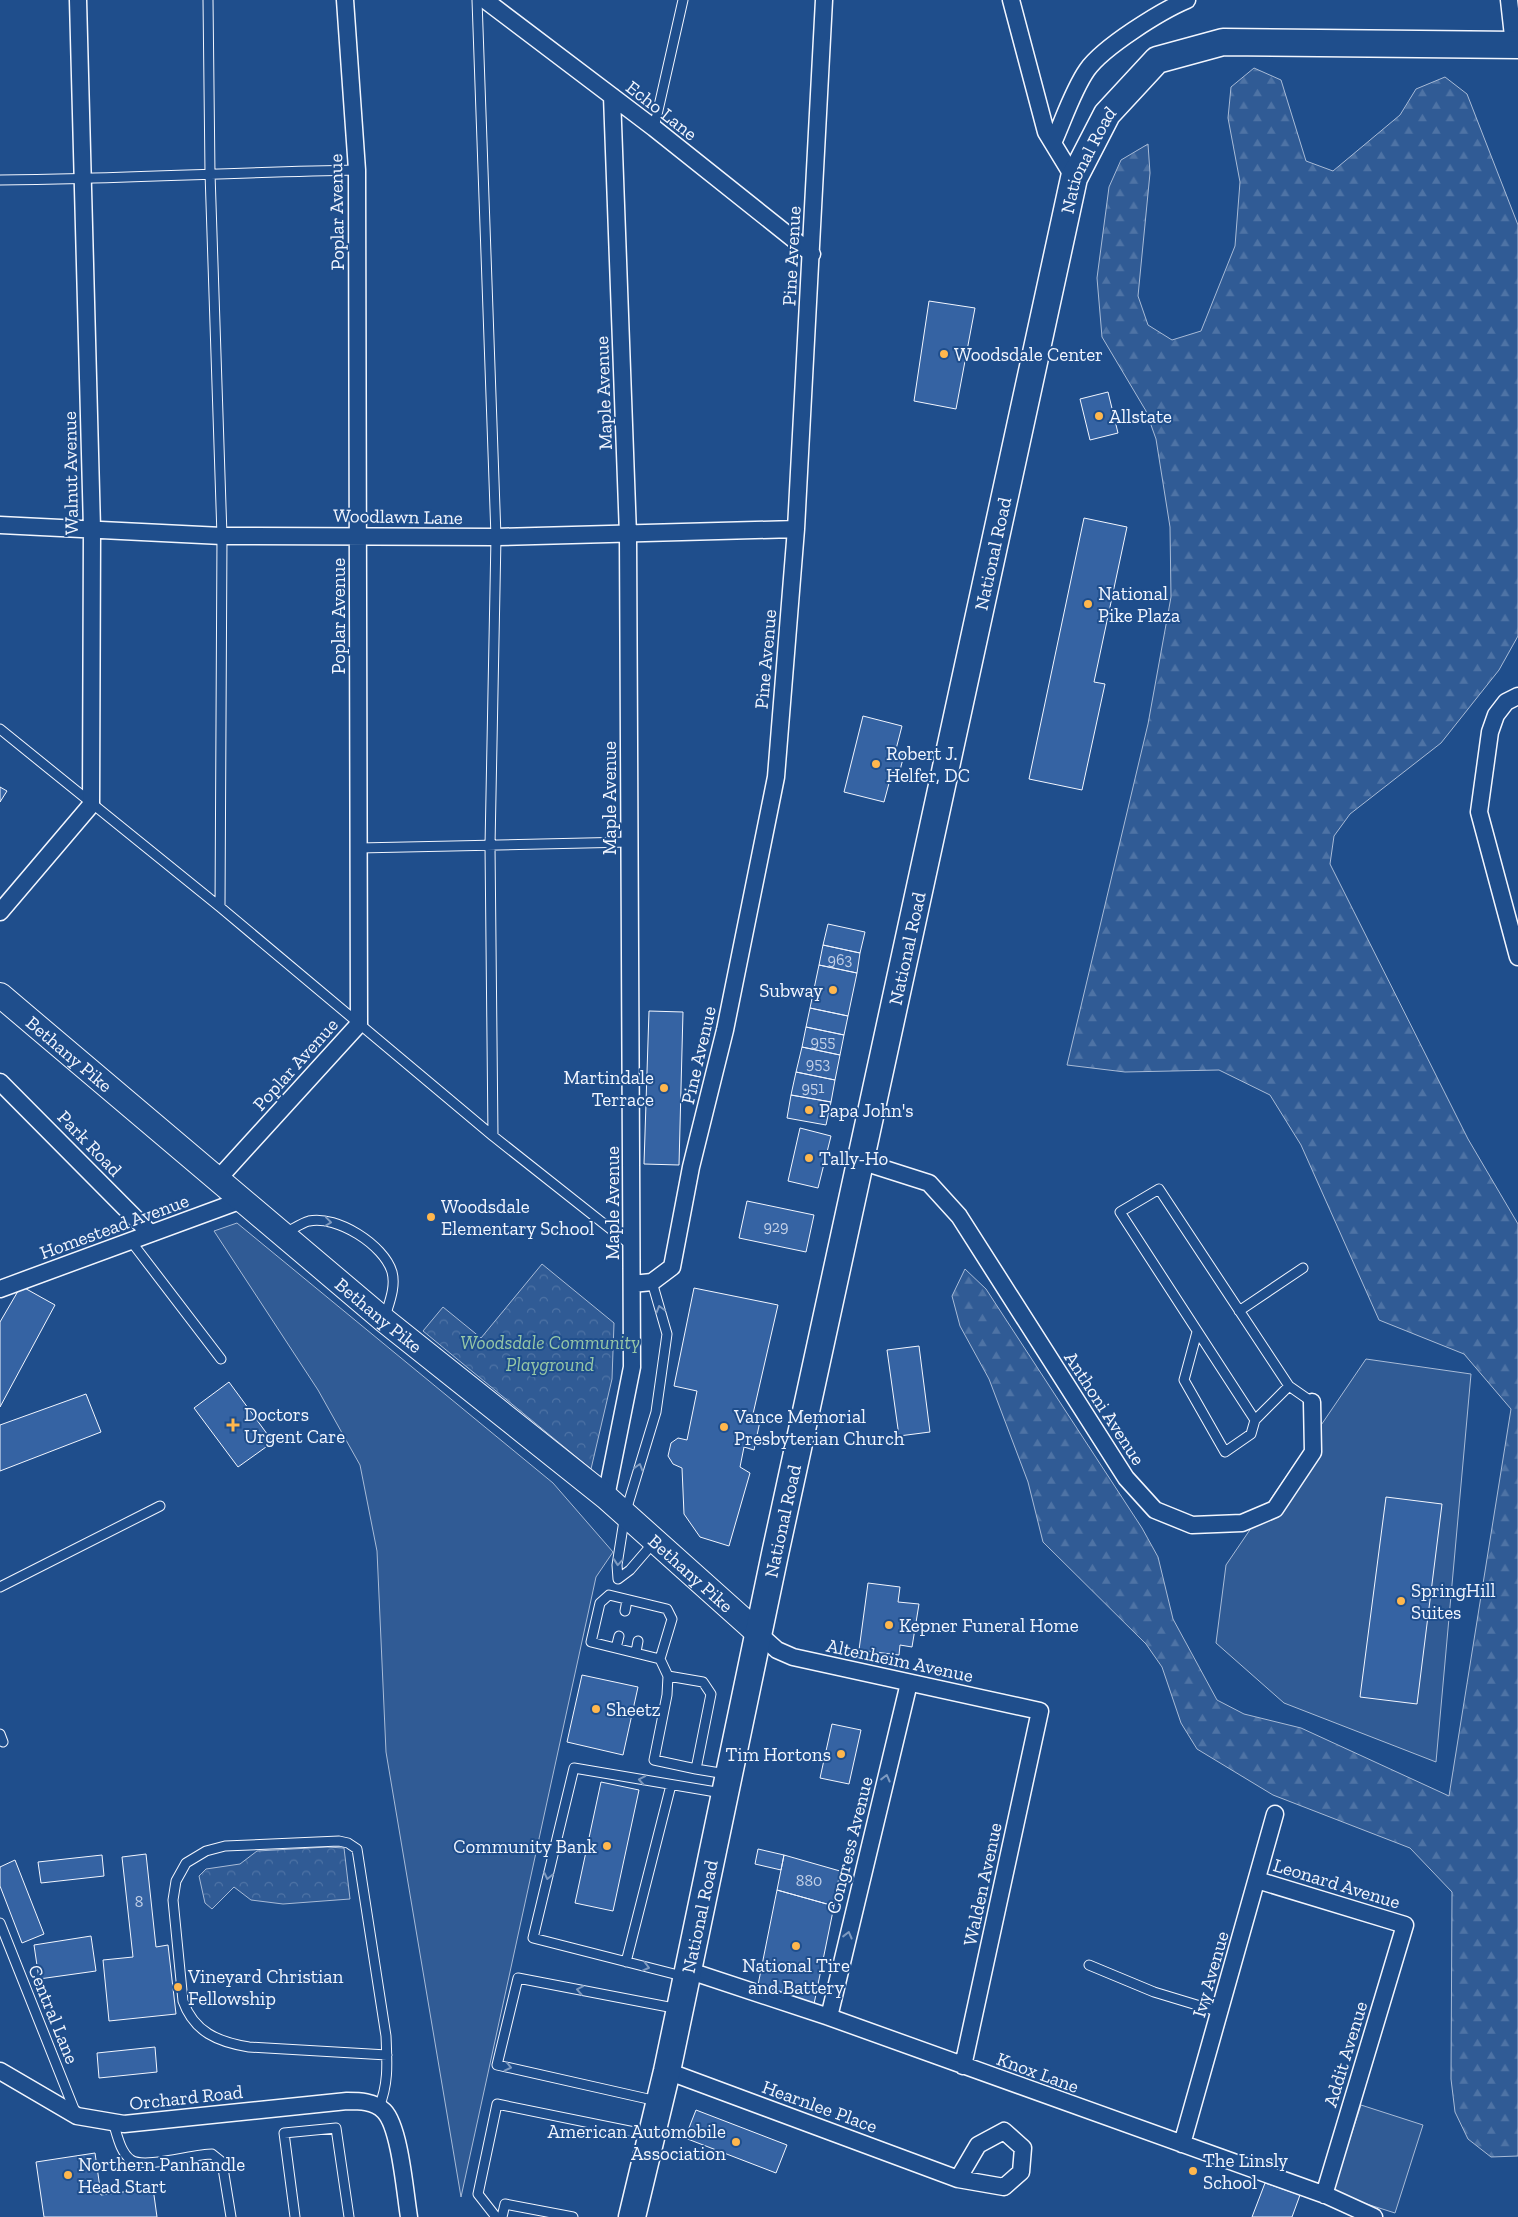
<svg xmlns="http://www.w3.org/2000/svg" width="1518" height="2217" font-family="'Zilla Slab',serif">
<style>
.built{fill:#305b95;stroke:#a8bbd7}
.forest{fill:url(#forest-firs);stroke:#a8bbd7}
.park{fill:url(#park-crowns);stroke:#a8bbd7}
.building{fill:#3563a3;stroke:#f2f6ff}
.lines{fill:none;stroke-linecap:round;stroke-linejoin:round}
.service-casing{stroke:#f2f6ff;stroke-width:11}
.minor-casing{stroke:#f2f6ff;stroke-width:19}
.secondary-casing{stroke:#f2f6ff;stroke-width:26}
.primary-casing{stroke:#f2f6ff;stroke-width:29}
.service{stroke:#1f4e8c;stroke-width:9}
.minor{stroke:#1f4e8c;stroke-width:16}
.secondary{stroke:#1f4e8c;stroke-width:24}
.primary{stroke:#1f4e8c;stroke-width:26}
.oneway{stroke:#7e9ac0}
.poi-dot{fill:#ffb74d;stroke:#1f4e8c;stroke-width:2}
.labels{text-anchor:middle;stroke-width:4;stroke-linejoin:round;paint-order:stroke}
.number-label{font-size:16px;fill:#c3d1e8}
.street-label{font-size:19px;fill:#f2f6ff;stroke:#1f4e8c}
.poi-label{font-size:19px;fill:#f2f6ff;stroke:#1f4e8c;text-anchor:start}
.park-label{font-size:19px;font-style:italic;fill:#97c8a6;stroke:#1f4e8c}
</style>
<defs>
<pattern id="forest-firs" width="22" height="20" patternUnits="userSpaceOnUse" patternTransform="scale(1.25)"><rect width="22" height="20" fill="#305b95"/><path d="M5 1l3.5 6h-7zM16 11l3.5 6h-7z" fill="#4e73a5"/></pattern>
<pattern id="park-crowns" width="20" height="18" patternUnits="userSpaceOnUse" patternTransform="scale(1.25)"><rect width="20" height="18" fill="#305b95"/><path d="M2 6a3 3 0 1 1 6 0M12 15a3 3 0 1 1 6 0" fill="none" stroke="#4e73a5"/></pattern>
</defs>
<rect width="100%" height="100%" fill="#1f4e8c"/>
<path class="built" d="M 237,1223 L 553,1483 L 613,1552 L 596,1577 L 461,2197 L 386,1752 L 377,1551 L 360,1465 L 318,1390 L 214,1231 Z
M 1366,1359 L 1471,1374 L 1436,1762 L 1284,1703 L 1216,1643 L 1226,1565 Z
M 1361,2105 L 1423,2125 L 1395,2213 L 1332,2193 Z"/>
<path class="forest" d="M 1254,68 L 1281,80 L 1306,161 L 1333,171 L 1400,115 L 1416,89 L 1445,77 L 1467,94 L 1518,225 L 1518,636 L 1499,670 L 1441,743 L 1350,814 L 1334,836 L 1330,864 L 1468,1139 L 1518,1224 L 1518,2156 L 1491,2157 L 1468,2139 L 1455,2112 L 1451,2079 L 1452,1892 L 1410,1848 L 1273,1795 L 1197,1749 L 1181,1723 L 1162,1667 L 1146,1644 L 1043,1542 L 1028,1482 L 989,1379 L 960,1326 L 952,1296 L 965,1269 L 986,1289 L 1142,1528 L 1158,1557 L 1173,1619 L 1217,1700 L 1244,1714 L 1301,1728 L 1449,1796 L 1511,1409 L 1464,1354 L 1379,1320 L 1301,1145 L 1270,1095 L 1219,1070 L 1125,1072 L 1067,1065 L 1148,724 L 1171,597 L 1170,527 L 1156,439 L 1146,411 L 1102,337 L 1097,278 L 1109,187 L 1121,160 L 1148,144 L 1150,173 L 1138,296 L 1148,325 L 1172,340 L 1201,331 L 1235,246 L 1240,182 L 1228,118 L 1231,87 Z"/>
<path class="park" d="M 542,1264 L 614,1323 L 612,1379 L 591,1469 L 423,1331 L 443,1307 L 481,1338 Z
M 327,1847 L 344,1848 L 350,1899 L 283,1904 L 251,1900 L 234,1887 L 212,1909 L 205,1903 L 199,1876 L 206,1869 L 240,1864 L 257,1851 Z"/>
<path class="building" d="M 929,301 L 975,308 L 956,409 L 914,401 Z
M 1108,392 L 1118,433 L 1090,440 L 1080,399 Z
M 1084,518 L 1127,527 L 1094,682 L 1105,684 L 1082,790 L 1029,779 Z
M 863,716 L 902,726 L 895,753 L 904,755 L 899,774 L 892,772 L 884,802 L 844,792 Z
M 0,787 L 7,791 L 0,802 Z
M 828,924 L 865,932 L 860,953 L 823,945 Z
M 823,945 L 860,953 L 857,973 L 819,965 Z
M 819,965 L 857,973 L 848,1016 L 810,1008 Z
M 810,1008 L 848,1016 L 844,1035 L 806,1027 Z
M 649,1011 L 683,1012 L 679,1165 L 644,1164 Z
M 806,1027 L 844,1035 L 840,1055 L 802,1047 Z
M 802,1047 L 840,1055 L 835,1080 L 796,1072 Z
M 796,1072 L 835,1080 L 831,1102 L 791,1095 Z
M 791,1095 L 831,1102 L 826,1125 L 787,1118 Z
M 800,1128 L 831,1136 L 818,1188 L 788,1181 Z
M 747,1201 L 814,1215 L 806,1252 L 739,1238 Z
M 21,1286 L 55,1305 L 0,1407 L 0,1322 Z
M 694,1288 L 778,1305 L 753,1414 L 761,1416 L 754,1450 L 744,1447 L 740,1467 L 750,1473 L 729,1546 L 700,1537 L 684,1514 L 682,1468 L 673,1464 L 668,1456 L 671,1443 L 678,1438 L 687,1440 L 697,1391 L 674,1386 Z
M 919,1346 L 930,1432 L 899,1436 L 887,1350 Z
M 229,1382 L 273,1442 L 238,1467 L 194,1408 Z
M 86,1394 L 101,1432 L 0,1471 L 0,1425 Z
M 1386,1497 L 1442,1504 L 1417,1704 L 1360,1697 Z
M 868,1583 L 900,1587 L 898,1602 L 919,1604 L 912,1647 L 900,1645 L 899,1655 L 859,1650 Z
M 582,1675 L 638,1687 L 623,1755 L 567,1742 Z
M 832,1724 L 861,1730 L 849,1784 L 820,1778 Z
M 601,1782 L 639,1790 L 613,1911 L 575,1903 Z
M 758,1849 L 784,1855 L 781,1870 L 755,1864 Z
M 146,1854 L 156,1947 L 168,1945 L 176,2014 L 109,2021 L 103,1960 L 133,1957 L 122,1857 Z
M 102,1855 L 104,1876 L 41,1883 L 38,1862 Z
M 784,1855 L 840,1871 L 834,1906 L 777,1890 Z
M 15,1860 L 44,1934 L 22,1943 L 0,1886 L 0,1867 Z
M 777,1890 L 834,1906 L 814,2004 L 758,1985 Z
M 91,1936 L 96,1971 L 39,1979 L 34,1945 Z
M 155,2047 L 157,2072 L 99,2078 L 97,2053 Z
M 696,2110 L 787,2145 L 776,2173 L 685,2138 Z
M 95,2153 L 101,2195 L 153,2188 L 157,2217 L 44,2217 L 36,2162 Z
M 1265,2183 L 1300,2195 L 1292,2217 L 1252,2217 Z"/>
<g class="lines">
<g class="service-casing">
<path id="service" d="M 208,0 L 210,173 L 222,536 L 220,907
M 477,0 L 496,537 L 490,846 L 493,1136
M 654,128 L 683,0
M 0,180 C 119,179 238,172 357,170
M 0,729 L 220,907 L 493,1136 L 632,1246
M 359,848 L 629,842
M 285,1233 C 292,1230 301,1223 309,1221 C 337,1215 384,1245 392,1272 C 396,1287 389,1303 385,1317
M 130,1240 L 221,1359
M 652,1282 L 667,1334 L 656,1412 L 625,1514 L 617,1565 L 618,1579 L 630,1570 L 655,1541
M 1239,1311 L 1303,1268
M 1197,1332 L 1184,1380 L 1225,1452 L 1251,1434 L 1255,1420
M 1289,1386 L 1255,1420 L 1120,1212 L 1159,1189 L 1289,1386 L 1312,1402
M 0,1587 L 160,1506
M 625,1611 L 627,1600
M 616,1648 L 619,1636
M 636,1652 L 638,1641
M 660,1659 L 591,1642 L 600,1603 L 609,1595 L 667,1609 L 672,1619 L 660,1659 L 668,1676 L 703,1682 L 711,1694 L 696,1769 L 726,1774
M 668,1676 L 667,1695 L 654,1760 L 696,1769
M 0,1734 L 3,1742
M 0,1923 L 76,2114
M 626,1962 L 671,1785
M 1089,1965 L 1154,1992 L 1220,2012
M 686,1977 L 533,1938 L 574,1768 L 722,1793
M 657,2101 L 497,2065 L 518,1978 L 679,2009
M 379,2107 C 389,2083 387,2061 386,2036 L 357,1849 L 348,1843 L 339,1841 L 225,1846 L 206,1851 L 186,1863 L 176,1881 L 173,1900 L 183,2001 C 194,2032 218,2042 249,2047 L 387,2055
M 113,2122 C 117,2134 120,2152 131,2160 C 145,2169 193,2154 212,2154 L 222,2162 L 231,2217
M 295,2217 L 284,2133 L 336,2128 L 349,2217
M 496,2217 L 478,2194 L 497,2104 L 649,2135
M 502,2217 L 505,2204 L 573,2217"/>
</g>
<g class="minor-casing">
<path id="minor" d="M 485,0 L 654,128 L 812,254
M 1011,0 L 1046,132 L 1074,178
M 1509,0 L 1514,45
M 1053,143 C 1063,121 1073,90 1087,70 C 1103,47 1161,11 1187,0
M 0,525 L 222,536 L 496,537 L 796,529
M 1518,696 L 1506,702 L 1496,715 L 1490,732 L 1479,812 L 1518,957
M 0,912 L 91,805 L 92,529 L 78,0
M 0,1082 L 150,1233
M 860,1161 L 929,1183 L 959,1216 L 1126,1478 L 1155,1510 L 1192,1525 L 1242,1523 L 1275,1509 L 1313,1452 L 1312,1402
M 218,1179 L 359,1024 L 357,170 L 345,0
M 632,1284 L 652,1282 L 672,1267 L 691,1167 L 725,1030 L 776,777 L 796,529 L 824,0
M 0,1289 L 242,1200
M 606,1497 L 632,1367 L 628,535 L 612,96
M 758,1633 L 777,1650 L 793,1657 L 1040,1711 L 963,2066
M 1257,1880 L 1405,1925 L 1324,2195
M 687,1970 L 829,2017 L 1328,2196 L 1374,2217
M 829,2017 L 909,1683
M 0,2071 L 77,2116 L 124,2124 L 347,2101 C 359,2101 374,2101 384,2111 C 400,2127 405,2193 409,2217
M 667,2071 L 958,2179 L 1004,2187 L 1021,2172 L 1023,2148 L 1004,2131 L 978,2145 L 958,2179
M 1182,2144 L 1275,1814"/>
</g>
<g class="secondary-casing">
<g id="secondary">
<path id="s1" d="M 0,995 L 384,1320 L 606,1497 L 758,1633"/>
</g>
</g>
<g class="primary-casing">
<g id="primary">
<path id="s2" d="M 632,2217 L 667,2071 L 775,1554 L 1074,178 L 1107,114 L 1157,60 L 1223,42 L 1518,45"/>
</g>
</g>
<use href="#service" class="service"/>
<use href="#minor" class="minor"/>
<use href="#secondary" class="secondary"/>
<use href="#primary" class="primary"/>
</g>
<defs><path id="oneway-chevron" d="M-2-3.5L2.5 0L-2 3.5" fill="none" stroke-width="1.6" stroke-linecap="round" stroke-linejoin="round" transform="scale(1.25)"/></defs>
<g class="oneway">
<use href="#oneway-chevron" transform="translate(328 1222) rotate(7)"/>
<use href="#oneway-chevron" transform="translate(660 1309) rotate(-106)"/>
<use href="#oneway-chevron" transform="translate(639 1467) rotate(-73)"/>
<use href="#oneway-chevron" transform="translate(618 1562) rotate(95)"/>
<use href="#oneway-chevron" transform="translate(886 1778) rotate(-76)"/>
<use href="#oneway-chevron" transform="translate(642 1780) rotate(-170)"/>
<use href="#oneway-chevron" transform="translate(548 1876) rotate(103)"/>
<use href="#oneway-chevron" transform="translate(848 1935) rotate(-76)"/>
<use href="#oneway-chevron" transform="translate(646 1967) rotate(14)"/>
<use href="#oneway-chevron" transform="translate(580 1990) rotate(-169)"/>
<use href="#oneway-chevron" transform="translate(508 2067) rotate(13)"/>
</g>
<g class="poi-dot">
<circle cx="944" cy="354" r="5"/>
<circle cx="1099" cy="416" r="5"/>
<circle cx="1088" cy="604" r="5"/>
<circle cx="876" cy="764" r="5"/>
<circle cx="833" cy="990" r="5"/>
<circle cx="664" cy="1088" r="5"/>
<circle cx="809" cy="1110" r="5"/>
<circle cx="809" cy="1158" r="5"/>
<circle cx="431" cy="1217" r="5"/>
<path d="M230.5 1417.5h5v5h5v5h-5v5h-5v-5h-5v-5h5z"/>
<circle cx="724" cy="1427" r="5"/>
<circle cx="1401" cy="1601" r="5"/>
<circle cx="889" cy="1625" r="5"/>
<circle cx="596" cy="1709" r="5"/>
<circle cx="841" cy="1754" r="5"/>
<circle cx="607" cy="1846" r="5"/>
<circle cx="796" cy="1946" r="5"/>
<circle cx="178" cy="1987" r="5"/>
<circle cx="736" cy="2142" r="5"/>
<circle cx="1193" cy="2171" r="5"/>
<circle cx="68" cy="2175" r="5"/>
</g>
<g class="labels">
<g class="number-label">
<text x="840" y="965">963</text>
<text x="823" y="1047">955</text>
<text x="818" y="1069">953</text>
<text x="813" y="1093">951</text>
<text x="776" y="1232">929</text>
<text x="809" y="1886">880</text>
<text x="139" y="1907">8</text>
</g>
<g class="street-label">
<text transform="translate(662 110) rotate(38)" y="7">Echo Lane</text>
<text dy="7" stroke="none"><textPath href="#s2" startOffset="2108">National Road</textPath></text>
<text transform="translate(336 212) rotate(-91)" y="7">Poplar Avenue</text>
<text transform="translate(791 256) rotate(-87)" y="7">Pine Avenue</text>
<text transform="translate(603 393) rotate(-92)" y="7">Maple Avenue</text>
<text transform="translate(70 473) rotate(-91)" y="7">Walnut Avenue</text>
<text transform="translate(398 516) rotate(1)" y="7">Woodlawn Lane</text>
<text dy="7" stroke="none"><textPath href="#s2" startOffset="1702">National Road</textPath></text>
<text transform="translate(338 616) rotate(-90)" y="7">Poplar Avenue</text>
<text transform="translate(765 659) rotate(-85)" y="7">Pine Avenue</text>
<text transform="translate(609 798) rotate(-90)" y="7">Maple Avenue</text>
<text dy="7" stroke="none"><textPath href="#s2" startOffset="1298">National Road</textPath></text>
<text dy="7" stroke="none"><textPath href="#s1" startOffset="91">Bethany Pike</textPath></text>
<text transform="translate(698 1055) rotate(-77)" y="7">Pine Avenue</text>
<text transform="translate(295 1064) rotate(-48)" y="7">Poplar Avenue</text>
<text transform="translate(90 1143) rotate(46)" y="7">Park Road</text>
<text transform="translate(612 1203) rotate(-90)" y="7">Maple Avenue</text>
<text transform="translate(114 1226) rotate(-20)" y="7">Homestead Avenue</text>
<text dy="7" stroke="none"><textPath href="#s1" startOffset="496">Bethany Pike</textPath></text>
<text transform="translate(1105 1408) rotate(57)" y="7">Anthoni Avenue</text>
<text dy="7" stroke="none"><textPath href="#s2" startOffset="712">National Road</textPath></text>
<text dy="7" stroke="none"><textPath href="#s1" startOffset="901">Bethany Pike</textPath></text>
<text transform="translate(900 1660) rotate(12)" y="7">Altenheim Avenue</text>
<text transform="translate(849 1845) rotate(-76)" y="7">Congress Avenue</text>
<text transform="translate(1337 1883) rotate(17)" y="7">Leonard Avenue</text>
<text transform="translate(982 1884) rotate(-78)" y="7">Walden Avenue</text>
<text dy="7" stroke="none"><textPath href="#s2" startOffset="308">National Road</textPath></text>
<text transform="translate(1210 1974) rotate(-74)" y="7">Ivy Avenue</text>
<text transform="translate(54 2014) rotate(68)" y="7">Central Lane</text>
<text transform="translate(1345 2054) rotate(-73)" y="7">Addit Avenue</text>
<text transform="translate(1038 2072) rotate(20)" y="7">Knox Lane</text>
<text transform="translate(186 2097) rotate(-6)" y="7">Orchard Road</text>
<text transform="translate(820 2106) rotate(20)" y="7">Hearnlee Place</text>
</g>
<g class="poi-label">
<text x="954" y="361">Woodsdale Center</text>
<text x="1109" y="423">Allstate</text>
<text x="1098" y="600">National<tspan x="1098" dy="22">Pike Plaza</tspan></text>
<text x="886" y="760">Robert J.<tspan x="886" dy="22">Helfer, DC</tspan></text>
<text x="823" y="997" text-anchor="end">Subway</text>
<text x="654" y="1084" text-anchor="end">Martindale<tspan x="654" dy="22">Terrace</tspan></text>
<text x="819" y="1117">Papa John's</text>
<text x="819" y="1165">Tally-Ho</text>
<text x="441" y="1213">Woodsdale<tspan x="441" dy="22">Elementary School</tspan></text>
<text x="244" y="1421">Doctors<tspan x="244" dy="22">Urgent Care</tspan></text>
<text x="734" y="1423">Vance Memorial<tspan x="734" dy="22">Presbyterian Church</tspan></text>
<text x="1411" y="1597">SpringHill<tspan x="1411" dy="22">Suites</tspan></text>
<text x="899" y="1632">Kepner Funeral Home</text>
<text x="606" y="1716">Sheetz</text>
<text x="831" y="1761" text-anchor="end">Tim Hortons</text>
<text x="597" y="1853" text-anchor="end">Community Bank</text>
<text x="796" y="1972" text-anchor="middle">National Tire<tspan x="796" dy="22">and Battery</tspan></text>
<text x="188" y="1983">Vineyard Christian<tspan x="188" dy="22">Fellowship</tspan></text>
<text x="726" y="2138" text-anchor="end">American Automobile<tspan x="726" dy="22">Association</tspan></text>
<text x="1203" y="2167">The Linsly<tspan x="1203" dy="22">School</tspan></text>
<text x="78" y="2171">Northern Panhandle<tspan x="78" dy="22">Head Start</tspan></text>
</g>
<g class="park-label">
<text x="550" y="1349">Woodsdale Community<tspan x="550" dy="22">Playground</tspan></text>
</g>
</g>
</svg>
